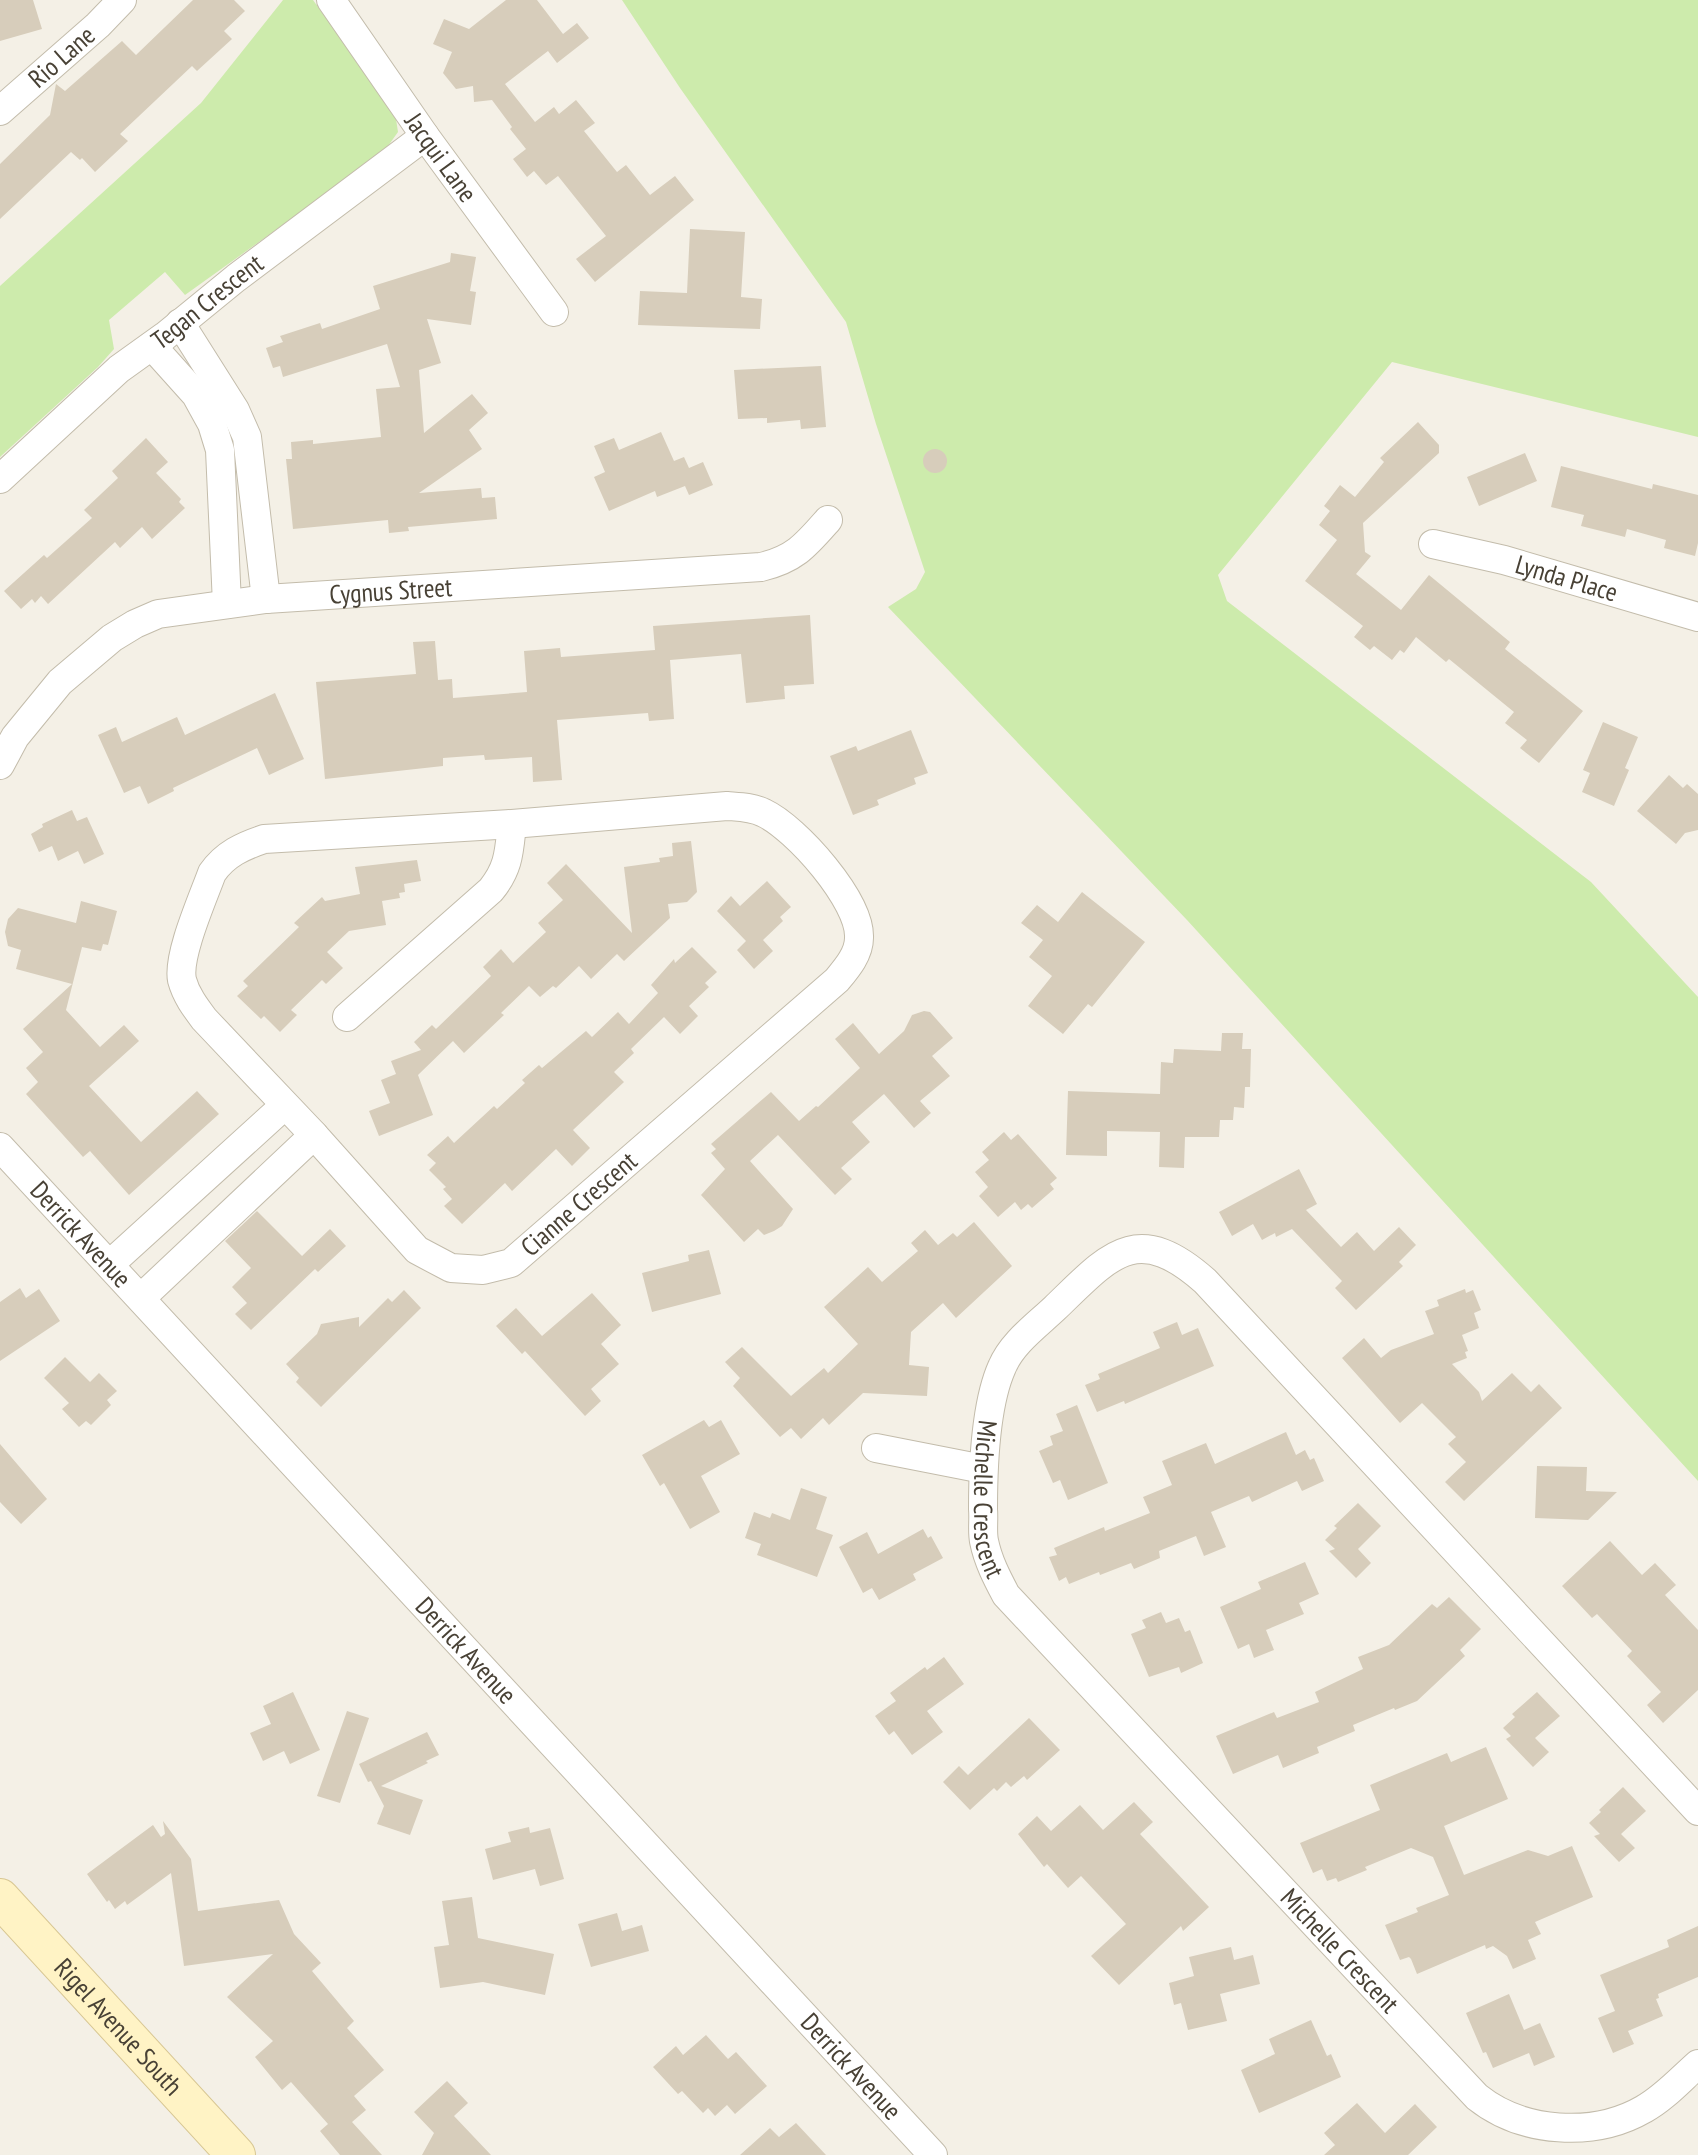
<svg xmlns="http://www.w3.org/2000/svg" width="1698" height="2155" font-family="'PT Sans Narrow',sans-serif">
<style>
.green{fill:#cdebac}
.building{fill:#d7cdbb}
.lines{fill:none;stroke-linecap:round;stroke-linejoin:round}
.minor-casing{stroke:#c3bcab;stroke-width:30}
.secondary-casing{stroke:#d8c793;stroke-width:40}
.minor{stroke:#fff;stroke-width:28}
.secondary{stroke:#fff3c5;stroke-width:38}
.labels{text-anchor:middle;stroke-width:5;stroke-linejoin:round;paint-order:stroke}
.street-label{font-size:26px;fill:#484135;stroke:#fff}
</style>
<rect width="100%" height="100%" fill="#f4f0e6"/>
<path class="green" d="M 283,0 L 313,0 L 389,105 L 396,119 L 398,132 L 383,153 L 185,295 L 165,272 L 109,320 L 114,349 L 98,367 L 0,457 L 0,286 L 201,103 Z
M 622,0 L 1698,0 L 1698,437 L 1392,362 L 1218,575 L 1227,601 L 1591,882 L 1698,997 L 1698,1481 L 1187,920 L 888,607 L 916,589 L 925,572 L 876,424 L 846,322 L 680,88 Z"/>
<path class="building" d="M 0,0 L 33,0 L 42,29 L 0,41 Z
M 193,0 L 234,0 L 245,11 L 224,31 L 232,39 L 197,71 L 192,66 L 120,134 L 128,141 L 95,172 L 82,158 L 80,160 L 71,152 L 0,219 L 0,164 L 50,115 L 56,84 L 65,91 L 122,41 L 136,55 Z
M 506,0 L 537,0 L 563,34 L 577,23 L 589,38 L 557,63 L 548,51 L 505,84 L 535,122 L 554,107 L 559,114 L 576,100 L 595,123 L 584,131 L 617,172 L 626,165 L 650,195 L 675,176 L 694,200 L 595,282 L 576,259 L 606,236 L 558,176 L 546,185 L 534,171 L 527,177 L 513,159 L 526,149 L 510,129 L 512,127 L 492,100 L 474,102 L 473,86 L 456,89 L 443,73 L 452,52 L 433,44 L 444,19 L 469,29 Z
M 690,229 L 745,232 L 741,297 L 762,299 L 760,329 L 638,325 L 640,291 L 687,293 Z
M 451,253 L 476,257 L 470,291 L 476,292 L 471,325 L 427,319 L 441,363 L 419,370 L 424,433 L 472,394 L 488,413 L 469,430 L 482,449 L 419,493 L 481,488 L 482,498 L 495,497 L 497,519 L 408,527 L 409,531 L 389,533 L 388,520 L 293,529 L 286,459 L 292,459 L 291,442 L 313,440 L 313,444 L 381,437 L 376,389 L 400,387 L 387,344 L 283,377 L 280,366 L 273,368 L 266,348 L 283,342 L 280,336 L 320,323 L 322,329 L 380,309 L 373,286 L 450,262 Z
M 821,366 L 826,427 L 801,429 L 800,420 L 767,423 L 767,418 L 738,419 L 734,370 Z
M 1418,422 L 1439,445 L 1439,453 L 1363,523 L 1365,552 L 1371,556 L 1356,574 L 1401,610 L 1429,575 L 1510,642 L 1505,649 L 1583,711 L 1539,763 L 1520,748 L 1527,740 L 1505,723 L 1514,712 L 1449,659 L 1446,662 L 1416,637 L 1404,653 L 1400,650 L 1392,660 L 1374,646 L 1370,650 L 1354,637 L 1363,626 L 1305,581 L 1337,540 L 1319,525 L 1330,511 L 1324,506 L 1340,485 L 1355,497 L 1384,462 L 1380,458 Z
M 661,432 L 674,461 L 684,457 L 689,468 L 703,462 L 713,485 L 689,495 L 685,486 L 657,497 L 655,491 L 609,511 L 594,477 L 605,472 L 594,446 L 614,438 L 619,450 Z
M 146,438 L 168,462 L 156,473 L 181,499 L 179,502 L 185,508 L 152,539 L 142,527 L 120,548 L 115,542 L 48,604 L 41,596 L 35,603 L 32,599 L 21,609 L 4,591 L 44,555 L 47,558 L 92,518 L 84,510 L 118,478 L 112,471 Z
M923 461a12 12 0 1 1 24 0a12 12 0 1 1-24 0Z
M 1525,453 L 1537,481 L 1479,506 L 1467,477 Z
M 1561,466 L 1652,489 L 1653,484 L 1698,495 L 1698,543 L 1695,556 L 1664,548 L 1666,540 L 1627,529 L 1625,537 L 1581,526 L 1584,515 L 1551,507 Z
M 810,615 L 814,684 L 784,686 L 785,699 L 746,703 L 741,654 L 670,660 L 674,719 L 649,721 L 648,713 L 557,720 L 562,780 L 533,782 L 532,757 L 485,760 L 484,755 L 443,758 L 443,766 L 325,779 L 316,682 L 416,674 L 413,642 L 435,641 L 438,680 L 452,679 L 453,698 L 527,692 L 524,651 L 560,648 L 561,657 L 655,650 L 653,626 Z
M 275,693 L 304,759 L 269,775 L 257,748 L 173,788 L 174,791 L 148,804 L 140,786 L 124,793 L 98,735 L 116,727 L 122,742 L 177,717 L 185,735 Z
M 1603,722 L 1638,737 L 1625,768 L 1629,770 L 1614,806 L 1582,792 L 1590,773 L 1583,770 Z
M 911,730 L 928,773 L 914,778 L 916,784 L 877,800 L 879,805 L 853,815 L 830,756 L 856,746 L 858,751 Z
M 1669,775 L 1683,788 L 1687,784 L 1698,794 L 1698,830 L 1685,833 L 1676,844 L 1637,811 Z
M 72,810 L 77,821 L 87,817 L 104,854 L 84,864 L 78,851 L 58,861 L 52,846 L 39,852 L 31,834 L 43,827 L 42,824 Z
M 691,841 L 697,892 L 687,902 L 668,904 L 670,918 L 624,961 L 617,954 L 591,979 L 579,966 L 556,988 L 553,986 L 540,997 L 529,986 L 501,1013 L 504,1015 L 464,1053 L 453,1041 L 418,1075 L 433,1115 L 379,1136 L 369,1111 L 390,1103 L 381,1080 L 396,1074 L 391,1061 L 421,1050 L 414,1042 L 432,1025 L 436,1029 L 491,976 L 483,967 L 501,949 L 513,963 L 546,932 L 538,923 L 563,900 L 547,883 L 566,864 L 632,933 L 624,867 L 660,862 L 659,858 L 673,856 L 672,843 Z
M 417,860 L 421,881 L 404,884 L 405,892 L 399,893 L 400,898 L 382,901 L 386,925 L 349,931 L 327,952 L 343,968 L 326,984 L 322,980 L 291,1010 L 297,1015 L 280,1032 L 264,1016 L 261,1019 L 237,996 L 248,986 L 243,981 L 299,927 L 294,923 L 322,897 L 325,901 L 360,894 L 355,867 Z
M 767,881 L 791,907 L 780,917 L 783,921 L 763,940 L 773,951 L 754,969 L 737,950 L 746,941 L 717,911 L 731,896 L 740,906 Z
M 1082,892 L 1145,942 L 1092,1007 L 1088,1004 L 1063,1034 L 1028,1006 L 1052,976 L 1029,957 L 1043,940 L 1021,923 L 1037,905 L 1058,922 Z
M 81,901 L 117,911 L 108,945 L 103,944 L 101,951 L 82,947 L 66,1010 L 100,1047 L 124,1025 L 139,1041 L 89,1086 L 141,1142 L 197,1091 L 219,1114 L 129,1195 L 90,1151 L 83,1157 L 26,1094 L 38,1082 L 26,1068 L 43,1052 L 23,1029 L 72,984 L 16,969 L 21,950 L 8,946 L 5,932 L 8,919 L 18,908 L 76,923 Z
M 692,947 L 717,972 L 705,983 L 709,987 L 689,1006 L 698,1016 L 680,1034 L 664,1017 L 631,1049 L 634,1053 L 614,1072 L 624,1082 L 573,1130 L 590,1148 L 572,1166 L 556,1149 L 512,1191 L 505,1183 L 462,1224 L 444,1206 L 452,1199 L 443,1189 L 446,1187 L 429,1170 L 436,1163 L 427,1155 L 448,1136 L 454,1143 L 494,1106 L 497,1109 L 525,1083 L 522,1080 L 539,1065 L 542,1068 L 586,1031 L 592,1037 L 618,1012 L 629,1024 L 658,993 L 651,985 L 674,959 L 675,963 Z
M 924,1011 L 930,1012 L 953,1038 L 932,1056 L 950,1076 L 920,1101 L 931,1113 L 914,1128 L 884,1094 L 852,1122 L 870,1142 L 841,1168 L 852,1179 L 835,1195 L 778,1135 L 750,1161 L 793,1209 L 782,1226 L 774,1231 L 764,1235 L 758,1229 L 744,1242 L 701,1195 L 725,1169 L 711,1153 L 716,1149 L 711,1144 L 771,1092 L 799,1121 L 816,1106 L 818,1107 L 860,1068 L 835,1039 L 853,1023 L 879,1054 L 904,1031 L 912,1015 Z
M 1222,1033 L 1243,1033 L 1242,1049 L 1251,1049 L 1250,1087 L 1245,1087 L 1244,1108 L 1234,1107 L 1233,1120 L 1220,1120 L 1219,1137 L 1185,1137 L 1184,1168 L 1159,1167 L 1160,1132 L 1107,1131 L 1107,1156 L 1066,1155 L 1068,1091 L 1160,1094 L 1161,1062 L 1173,1063 L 1174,1049 L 1221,1051 Z
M 1004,1132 L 1011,1140 L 1018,1134 L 1057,1178 L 1050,1184 L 1054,1189 L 1032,1208 L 1028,1204 L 1021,1210 L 1015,1202 L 998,1217 L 979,1196 L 988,1187 L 975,1172 L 989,1160 L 982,1152 Z
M 1299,1169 L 1317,1204 L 1306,1210 L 1341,1247 L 1357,1232 L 1374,1251 L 1399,1227 L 1416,1245 L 1399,1262 L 1403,1266 L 1356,1310 L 1335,1288 L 1342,1281 L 1292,1229 L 1276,1237 L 1275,1233 L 1262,1240 L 1253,1224 L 1232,1236 L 1219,1212 Z
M 257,1211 L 302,1256 L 330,1229 L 346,1246 L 318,1272 L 315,1269 L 251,1330 L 235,1314 L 247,1303 L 232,1287 L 251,1268 L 225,1241 Z
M 974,1222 L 1012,1266 L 956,1318 L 943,1303 L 911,1332 L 909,1365 L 929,1367 L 927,1396 L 863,1393 L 829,1425 L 823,1418 L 801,1439 L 791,1428 L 780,1437 L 733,1386 L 740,1378 L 725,1362 L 742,1347 L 791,1396 L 824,1368 L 828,1373 L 858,1344 L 824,1307 L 868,1267 L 882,1282 L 918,1251 L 911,1243 L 925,1230 L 938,1245 L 953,1233 L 957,1237 Z
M 709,1250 L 721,1294 L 652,1312 L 642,1273 L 689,1261 L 688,1255 Z
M 20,1288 L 26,1298 L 39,1289 L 60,1321 L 0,1361 L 0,1302 Z
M 1465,1289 L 1466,1293 L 1473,1290 L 1481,1310 L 1474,1313 L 1479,1328 L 1462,1335 L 1468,1351 L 1465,1352 L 1467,1358 L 1452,1364 L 1479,1392 L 1482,1401 L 1512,1373 L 1531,1392 L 1539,1384 L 1562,1408 L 1464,1501 L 1445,1482 L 1466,1462 L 1448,1444 L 1456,1437 L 1422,1403 L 1400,1423 L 1342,1358 L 1364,1338 L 1381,1358 L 1391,1350 L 1434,1334 L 1425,1311 L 1439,1306 L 1437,1300 Z
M 404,1290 L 421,1308 L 321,1407 L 296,1382 L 299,1378 L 286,1364 L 317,1334 L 321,1324 L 359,1317 L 359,1327 L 388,1298 L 392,1302 Z
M 592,1293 L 621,1325 L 601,1344 L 619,1364 L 591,1389 L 601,1401 L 585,1416 L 525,1351 L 522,1354 L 496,1326 L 516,1308 L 542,1336 Z
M 1177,1322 L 1182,1335 L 1198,1328 L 1214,1366 L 1125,1404 L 1124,1401 L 1097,1412 L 1085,1385 L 1100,1379 L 1098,1374 L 1160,1348 L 1153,1332 Z
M 65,1357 L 90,1382 L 99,1373 L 117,1391 L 107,1400 L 111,1405 L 91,1425 L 86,1421 L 79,1427 L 62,1409 L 69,1403 L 44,1378 Z
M 1077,1405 L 1108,1483 L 1068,1500 L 1060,1480 L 1053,1483 L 1039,1451 L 1053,1445 L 1050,1436 L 1063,1431 L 1056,1414 Z
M 704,1420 L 709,1427 L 721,1420 L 740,1454 L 701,1476 L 720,1512 L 690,1529 L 664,1483 L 660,1486 L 642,1455 Z
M 1286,1432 L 1296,1455 L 1305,1450 L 1310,1460 L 1314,1458 L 1324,1481 L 1302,1491 L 1297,1481 L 1252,1502 L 1249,1496 L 1211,1512 L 1226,1547 L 1204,1556 L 1196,1536 L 1159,1551 L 1160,1558 L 1134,1569 L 1131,1563 L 1100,1575 L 1099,1572 L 1069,1584 L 1066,1577 L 1059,1581 L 1049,1557 L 1057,1555 L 1054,1548 L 1104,1527 L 1105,1531 L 1150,1513 L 1143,1497 L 1172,1485 L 1162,1461 L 1206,1443 L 1215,1464 Z
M 0,1444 L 47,1499 L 21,1524 L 0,1502 Z
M 1537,1466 L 1587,1467 L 1586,1491 L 1617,1492 L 1588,1520 L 1535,1518 Z
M 801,1488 L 827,1497 L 816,1529 L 833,1535 L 817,1577 L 757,1555 L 761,1544 L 745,1538 L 754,1512 L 770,1518 L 772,1513 L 790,1520 Z
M 1358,1503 L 1381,1526 L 1358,1549 L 1371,1563 L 1356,1578 L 1329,1551 L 1335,1549 L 1325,1540 L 1337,1528 L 1334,1526 Z
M 923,1529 L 928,1538 L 931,1536 L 943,1558 L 913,1574 L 916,1580 L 879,1600 L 872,1588 L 863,1593 L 839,1547 L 867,1532 L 878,1554 Z
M 1610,1541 L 1642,1575 L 1655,1563 L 1676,1585 L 1665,1595 L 1698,1630 L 1698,1690 L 1663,1723 L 1647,1705 L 1661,1692 L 1627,1656 L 1632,1651 L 1597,1614 L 1592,1618 L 1562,1586 Z
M 1305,1562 L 1319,1594 L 1299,1603 L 1304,1614 L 1266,1630 L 1274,1650 L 1254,1658 L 1249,1644 L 1238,1649 L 1220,1607 L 1261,1589 L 1258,1582 Z
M 1449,1597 L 1481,1629 L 1460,1650 L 1465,1656 L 1417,1701 L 1395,1710 L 1394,1708 L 1353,1725 L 1355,1731 L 1317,1747 L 1319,1753 L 1283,1768 L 1278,1755 L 1233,1774 L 1216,1736 L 1274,1712 L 1277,1718 L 1319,1702 L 1315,1692 L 1363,1669 L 1358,1657 L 1389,1645 L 1432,1604 L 1437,1608 Z
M 1161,1612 L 1166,1623 L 1179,1618 L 1185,1632 L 1190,1630 L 1203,1663 L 1181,1673 L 1179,1667 L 1149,1677 L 1131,1634 L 1146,1628 L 1142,1620 Z
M 944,1657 L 964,1684 L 927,1711 L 943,1732 L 912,1755 L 894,1731 L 889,1735 L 875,1716 L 896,1701 L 890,1693 L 925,1667 L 927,1670 Z
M 293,1692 L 320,1750 L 290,1764 L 284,1751 L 263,1761 L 250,1733 L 271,1724 L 263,1706 Z
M 1537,1692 L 1560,1716 L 1535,1738 L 1549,1752 L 1533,1767 L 1506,1739 L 1511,1736 L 1503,1728 L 1515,1717 L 1512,1714 Z
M 347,1711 L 369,1718 L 340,1803 L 317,1796 Z
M 1029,1718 L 1060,1750 L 1027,1780 L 1024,1776 L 1011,1787 L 1006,1782 L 997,1791 L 994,1788 L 970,1810 L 943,1782 L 959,1766 L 968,1775 Z
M 427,1732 L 439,1755 L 426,1761 L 428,1763 L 381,1786 L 423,1800 L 410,1835 L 377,1824 L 384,1806 L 371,1781 L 368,1782 L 359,1764 Z
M 1486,1747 L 1508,1799 L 1444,1826 L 1464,1875 L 1528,1850 L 1548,1856 L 1572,1846 L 1593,1897 L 1535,1922 L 1541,1934 L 1528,1940 L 1536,1959 L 1513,1969 L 1507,1956 L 1493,1946 L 1486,1949 L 1485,1945 L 1417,1974 L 1411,1959 L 1409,1957 L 1400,1960 L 1385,1925 L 1418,1912 L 1416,1908 L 1449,1895 L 1433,1857 L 1411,1848 L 1365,1867 L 1367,1870 L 1338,1882 L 1336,1878 L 1327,1881 L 1322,1869 L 1313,1873 L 1300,1843 L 1380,1810 L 1370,1785 L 1447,1753 L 1451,1762 Z
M 1623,1787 L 1646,1811 L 1621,1834 L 1635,1848 L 1619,1862 L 1594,1836 L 1600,1834 L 1589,1823 L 1601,1812 L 1599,1810 Z
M 1134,1802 L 1153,1822 L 1140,1834 L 1209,1907 L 1183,1931 L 1181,1926 L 1119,1985 L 1091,1956 L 1126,1924 L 1081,1876 L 1068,1888 L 1047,1864 L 1044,1867 L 1018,1834 L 1037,1816 L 1051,1831 L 1080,1805 L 1103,1830 Z
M 163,1821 L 191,1859 L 198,1911 L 279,1900 L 294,1934 L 321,1963 L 312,1971 L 354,2021 L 347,2028 L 384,2070 L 354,2096 L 366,2110 L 352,2122 L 382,2155 L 340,2155 L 320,2131 L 328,2124 L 291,2082 L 282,2090 L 255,2057 L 273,2041 L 227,1997 L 273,1954 L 184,1966 L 171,1873 L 127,1905 L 125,1901 L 115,1909 L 109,1900 L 107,1902 L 87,1874 L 153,1825 L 161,1837 L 165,1834 Z
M 529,1827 L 530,1833 L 550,1828 L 564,1879 L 540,1886 L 535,1869 L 493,1880 L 485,1849 L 511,1842 L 508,1832 Z
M 472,1897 L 478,1938 L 554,1954 L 545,1995 L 483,1982 L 440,1988 L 434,1947 L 449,1945 L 442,1901 Z
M 617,1913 L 622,1931 L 642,1925 L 649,1951 L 591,1967 L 578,1924 Z
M 1698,1926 L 1698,1977 L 1658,1994 L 1659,1998 L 1656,1999 L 1663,2016 L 1628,2031 L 1634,2044 L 1613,2053 L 1598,2018 L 1615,2011 L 1600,1975 L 1669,1947 L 1667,1940 Z
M 1231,1947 L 1234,1960 L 1253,1955 L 1260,1984 L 1220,1994 L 1227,2021 L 1188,2030 L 1181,2003 L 1174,2005 L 1169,1983 L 1194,1976 L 1189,1957 Z
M 1509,1994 L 1524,2030 L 1540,2023 L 1555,2057 L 1534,2066 L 1529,2053 L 1493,2068 L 1486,2052 L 1483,2053 L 1466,2013 Z
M 1311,2020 L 1327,2056 L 1331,2054 L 1341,2077 L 1259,2113 L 1241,2070 L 1275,2054 L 1269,2039 Z
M 706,2035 L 728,2059 L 736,2052 L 767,2086 L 735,2114 L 727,2105 L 715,2116 L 708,2108 L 703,2113 L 682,2091 L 678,2094 L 653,2067 L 676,2046 L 683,2055 Z
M 447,2081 L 468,2103 L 454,2116 L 491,2155 L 422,2155 L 434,2133 L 414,2112 Z
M 1357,2103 L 1385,2133 L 1415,2104 L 1437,2127 L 1408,2155 L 1324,2155 L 1335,2145 L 1324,2133 Z
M 796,2123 L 826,2155 L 740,2155 L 770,2128 L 779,2137 Z"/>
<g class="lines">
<g class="minor-casing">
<g id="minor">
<path id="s1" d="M 331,0 L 425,136 L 554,312"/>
<path id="s2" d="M 0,111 L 98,25 L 122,0"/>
<path d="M 180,323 L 235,410 L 247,437 L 266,599"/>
<path d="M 152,346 L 196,395 L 212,424 L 220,450 L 227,604"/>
<path id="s3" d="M 0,479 L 119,369 L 165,336 L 236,278 L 425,136"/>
<path id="s4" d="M 1433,544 L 1504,560 L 1698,617"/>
<path id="s5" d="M 0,765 L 15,737 L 60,682 L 112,638 L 135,624 L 158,614 L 266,599 L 761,567 C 795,559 806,545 828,520"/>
<path d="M 727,806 C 739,807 752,807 764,813 C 796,828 861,901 859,938 C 859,954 847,968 837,980 L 511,1263 L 483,1270 L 451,1268 L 417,1250 L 314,1135 L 204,1019 C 195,1007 186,995 182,980 C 177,956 203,898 212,873 C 225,854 243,846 264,839 L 512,824 Z"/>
<path d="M 347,1017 L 491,890 C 509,868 509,852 512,824"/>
<path id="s6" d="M 0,1147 L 933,2155"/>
<path d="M 110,1264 L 284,1106"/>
<path d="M 141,1298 L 314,1135"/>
<path d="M 876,1448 L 983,1469"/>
<path id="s7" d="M 1698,1811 L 1205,1281 C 1136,1220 1109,1256 1055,1308 C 1036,1326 1012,1343 1002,1367 C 985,1405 983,1467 983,1509 C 984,1520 982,1531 984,1541 C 988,1561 997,1578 1006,1595 L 1477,2097 C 1522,2133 1594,2138 1644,2109 C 1664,2098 1681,2079 1698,2064"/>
</g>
</g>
<g class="secondary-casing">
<g id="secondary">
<path id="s8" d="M 0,1898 L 236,2155"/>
</g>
</g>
<use href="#minor" class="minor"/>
<use href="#secondary" class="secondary"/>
</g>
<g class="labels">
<g class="street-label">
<text dy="9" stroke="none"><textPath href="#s2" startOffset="82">Rio Lane</textPath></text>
<text dy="9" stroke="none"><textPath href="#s1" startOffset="192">Jacqui Lane</textPath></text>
<text dy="9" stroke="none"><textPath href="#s3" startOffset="273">Tegan Crescent</textPath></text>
<text dy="9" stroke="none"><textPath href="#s4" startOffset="138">Lynda Place</textPath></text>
<text dy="9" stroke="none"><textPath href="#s5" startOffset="457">Cygnus Street</textPath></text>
<text transform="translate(579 1204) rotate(-41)" y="9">Cianne Crescent</text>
<text dy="9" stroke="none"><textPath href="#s6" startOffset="119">Derrick Avenue</textPath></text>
<text dy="9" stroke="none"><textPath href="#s7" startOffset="1118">Michelle Crescent</textPath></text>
<text dy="9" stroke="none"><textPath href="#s6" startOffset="686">Derrick Avenue</textPath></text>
<text dy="9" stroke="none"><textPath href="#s7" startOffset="1706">Michelle Crescent</textPath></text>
<text dy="9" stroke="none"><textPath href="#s8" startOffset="175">Rigel Avenue South</textPath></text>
<text dy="9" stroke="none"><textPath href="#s6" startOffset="1253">Derrick Avenue</textPath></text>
</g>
</g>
</svg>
